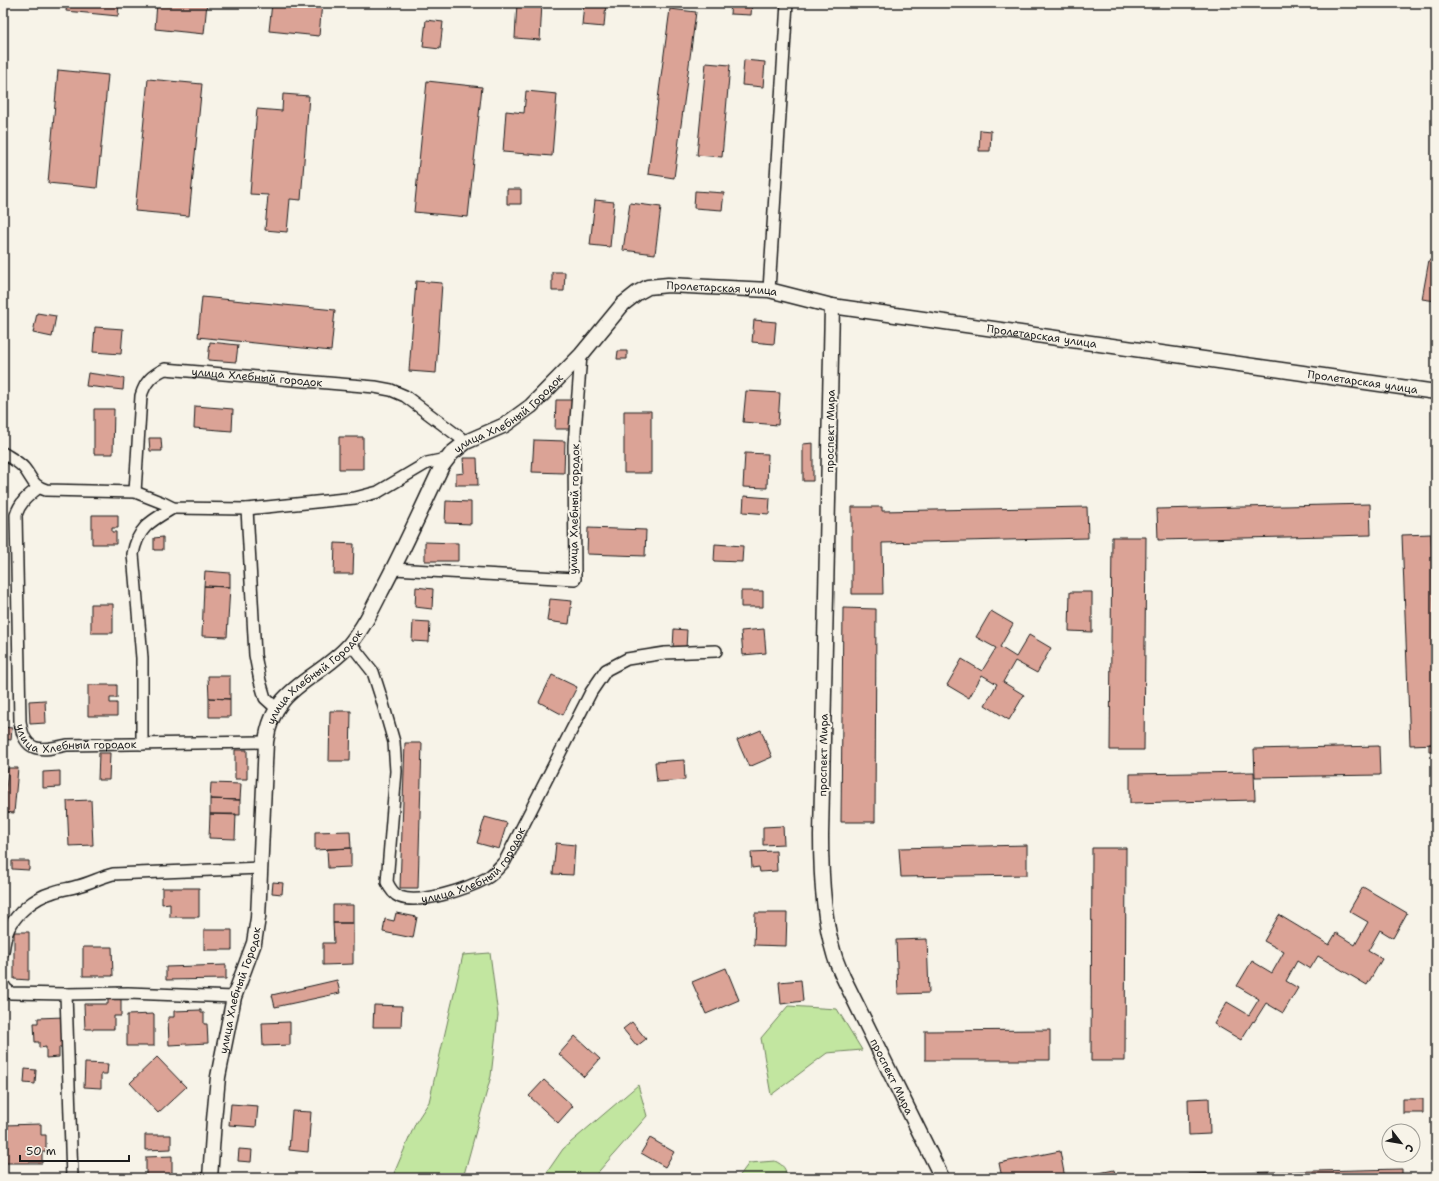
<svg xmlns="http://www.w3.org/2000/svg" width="1439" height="1181" font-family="'Shantell Sans',sans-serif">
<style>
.green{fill:#c2e6a0;stroke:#6f815e}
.building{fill:#dba396;stroke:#1c1c1c}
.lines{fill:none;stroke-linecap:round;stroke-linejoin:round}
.minor-casing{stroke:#1c1c1c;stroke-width:14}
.tertiary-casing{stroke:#1c1c1c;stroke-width:17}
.minor{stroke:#f7f3e8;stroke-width:11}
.tertiary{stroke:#f7f3e8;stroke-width:14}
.labels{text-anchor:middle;stroke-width:4;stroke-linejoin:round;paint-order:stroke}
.street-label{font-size:11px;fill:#1c1c1c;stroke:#f7f3e8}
</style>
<rect width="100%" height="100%" fill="#f7f3e8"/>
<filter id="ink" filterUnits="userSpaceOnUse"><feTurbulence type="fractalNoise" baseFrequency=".025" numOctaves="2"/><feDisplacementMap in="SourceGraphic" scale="8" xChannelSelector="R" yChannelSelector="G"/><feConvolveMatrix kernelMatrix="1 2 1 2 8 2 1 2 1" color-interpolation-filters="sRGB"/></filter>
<g filter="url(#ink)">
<path class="green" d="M 490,953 L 498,1015 L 491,1076 L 463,1178 L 392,1178 L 416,1122 L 429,1102 L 463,955 Z
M 788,1006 L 837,1009 L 862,1050 L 827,1053 L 771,1095 L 761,1038 Z
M 638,1085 L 647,1116 L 593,1178 L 543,1178 L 563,1149 Z
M 775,1161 C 783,1165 787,1169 786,1178 L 738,1178 L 749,1163 Z"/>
<path class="building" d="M 67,3 L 119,3 L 118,16 L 66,11 Z
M 157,3 L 207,3 L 204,34 L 155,29 Z
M 272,3 L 322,3 L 319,36 L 269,31 Z
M 517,3 L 542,3 L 540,40 L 515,38 Z
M 584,3 L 606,3 L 604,27 L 582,25 Z
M 731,3 L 752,3 L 751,15 L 730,14 Z
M 670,9 L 696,12 L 674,178 L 648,174 Z
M 426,20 L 443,22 L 440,49 L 423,47 Z
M 744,60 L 765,62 L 763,87 L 742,85 Z
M 706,63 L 730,65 L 722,157 L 697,155 Z
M 58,70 L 108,75 L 97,188 L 48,183 Z
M 148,79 L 202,84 L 189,216 L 135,211 Z
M 427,81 L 482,87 L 468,217 L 414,212 Z
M 526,91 L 557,94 L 552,156 L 503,152 L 506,111 L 524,113 Z
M 283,94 L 309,96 L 301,200 L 290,199 L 287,232 L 265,230 L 268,195 L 250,194 L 257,109 L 282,111 Z
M 980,130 L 991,131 L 990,151 L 979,151 Z
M 507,189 L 521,189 L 521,204 L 507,204 Z
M 695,191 L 724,193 L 722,210 L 694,208 Z
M 595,200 L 614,202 L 610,247 L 590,245 Z
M 630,203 L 661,207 L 655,254 L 623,250 Z
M 1429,260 L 1436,262 L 1436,301 L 1422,299 Z
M 552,272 L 565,272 L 564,291 L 552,291 Z
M 416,281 L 442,283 L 436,373 L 409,371 Z
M 202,297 L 335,310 L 331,351 L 198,337 Z
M 37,313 L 56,316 L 52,337 L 33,333 Z
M 754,320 L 776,322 L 774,344 L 752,342 Z
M 95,327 L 123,329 L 121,354 L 93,352 Z
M 210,342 L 238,345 L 236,362 L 208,360 Z
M 618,351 L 627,351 L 627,359 L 617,359 Z
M 88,373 L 124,378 L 123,390 L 86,386 Z
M 746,391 L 780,393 L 778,425 L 743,422 Z
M 556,400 L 572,400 L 571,429 L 555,429 Z
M 195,406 L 233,409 L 232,431 L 194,428 Z
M 94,409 L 114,409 L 113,454 L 94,454 Z
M 624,411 L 651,411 L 651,473 L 624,473 Z
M 339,437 L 363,437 L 363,469 L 339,469 Z
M 149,438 L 161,438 L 162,451 L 150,451 Z
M 534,440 L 565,441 L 564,473 L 532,472 Z
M 813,443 L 813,481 L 803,481 L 803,444 Z
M 745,453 L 768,454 L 767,488 L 743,487 Z
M 463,458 L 477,458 L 478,485 L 456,485 L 456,474 L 464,473 Z
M 744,496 L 770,498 L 769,514 L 743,512 Z
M 446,501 L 471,502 L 471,524 L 445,523 Z
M 1370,504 L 1371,535 L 1158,540 L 1157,509 Z
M 852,507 L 882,507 L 882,511 L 1087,507 L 1088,538 L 882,543 L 883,594 L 852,594 Z
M 92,515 L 118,515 L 118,528 L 112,528 L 112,532 L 116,532 L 116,544 L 92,544 Z
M 588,528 L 646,530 L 645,556 L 587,554 Z
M 1431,534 L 1436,656 L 1436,744 L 1410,745 L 1402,535 Z
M 163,537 L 163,550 L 154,550 L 154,538 Z
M 1112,537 L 1146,537 L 1144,750 L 1110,750 Z
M 425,542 L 458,543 L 458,561 L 425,561 Z
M 335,543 L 354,544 L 353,574 L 334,574 Z
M 715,544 L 743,546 L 742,562 L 714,561 Z
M 205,571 L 230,573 L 230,587 L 204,586 Z
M 204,586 L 230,587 L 227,637 L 202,636 Z
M 416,587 L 433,589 L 432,609 L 415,607 Z
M 741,591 L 763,591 L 763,607 L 741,607 Z
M 1070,592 L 1092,592 L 1092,632 L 1069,631 Z
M 550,599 L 572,601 L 569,624 L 547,621 Z
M 91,604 L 113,604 L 113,633 L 91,633 Z
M 843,608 L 876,609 L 875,822 L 841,822 Z
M 991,611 L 1013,624 L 1000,647 L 1016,657 L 1029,635 L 1051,648 L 1037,673 L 1015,661 L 1003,682 L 1024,695 L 1009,720 L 985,705 L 997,684 L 982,675 L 969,698 L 947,685 L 962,659 L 982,671 L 996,648 L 976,637 Z
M 413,621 L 430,622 L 429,642 L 412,641 Z
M 674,629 L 687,630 L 686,649 L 673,648 Z
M 764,629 L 766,653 L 743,655 L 741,631 Z
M 552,675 L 577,687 L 563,715 L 539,702 Z
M 208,676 L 230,676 L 230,699 L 209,698 Z
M 88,685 L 117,685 L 117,698 L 110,698 L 110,703 L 117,703 L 117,716 L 88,716 Z
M 209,698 L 230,699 L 230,717 L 209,717 Z
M 45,700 L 46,723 L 30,724 L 29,701 Z
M 330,711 L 351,711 L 350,761 L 329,761 Z
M 3,727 L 12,728 L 11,740 L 3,739 Z
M 761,730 L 772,757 L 749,767 L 737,740 Z
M 405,743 L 422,743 L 418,888 L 400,888 Z
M 1429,744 L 1436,744 L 1436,751 L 1429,751 Z
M 1379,746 L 1380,775 L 1255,777 L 1254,749 Z
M 235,750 L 247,750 L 247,779 L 235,779 Z
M 99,753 L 110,753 L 109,780 L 98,780 Z
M 684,760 L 685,780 L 657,782 L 655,762 Z
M 8,768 L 18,768 L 14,813 L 4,812 Z
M 60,771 L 60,787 L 43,788 L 43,772 Z
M 1254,772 L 1255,800 L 1130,803 L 1130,774 Z
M 211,783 L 241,784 L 240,800 L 210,799 Z
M 210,799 L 240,800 L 240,815 L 210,814 Z
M 91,800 L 93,845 L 69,846 L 67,801 Z
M 210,814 L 236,814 L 235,839 L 209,838 Z
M 485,817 L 507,823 L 499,849 L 477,843 Z
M 783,826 L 784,844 L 763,845 L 763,827 Z
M 350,831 L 351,848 L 315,850 L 315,832 Z
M 556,843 L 575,845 L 573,875 L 553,874 Z
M 1027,845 L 1027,875 L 901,877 L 899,848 Z
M 351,848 L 351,867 L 328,868 L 327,849 Z
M 1092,848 L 1126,848 L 1125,1061 L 1091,1061 Z
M 776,851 L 777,871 L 760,872 L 759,867 L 752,868 L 751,852 Z
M 12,861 L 29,861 L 29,870 L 12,869 Z
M 273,882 L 283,883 L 282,894 L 272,893 Z
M 1363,887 L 1407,913 L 1393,938 L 1380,930 L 1368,951 L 1382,959 L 1367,985 L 1318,956 L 1310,969 L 1297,961 L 1286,981 L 1298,988 L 1283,1013 L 1266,1003 L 1254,1022 L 1253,1021 L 1241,1040 L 1214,1024 L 1227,1002 L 1249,1015 L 1259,999 L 1237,986 L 1252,961 L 1272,973 L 1284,952 L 1264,941 L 1279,915 L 1329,945 L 1336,933 L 1355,945 L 1368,922 L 1349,911 Z
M 162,888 L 199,888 L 199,917 L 170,917 L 170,903 L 162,904 Z
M 333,905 L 353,905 L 353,923 L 333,923 Z
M 396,913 L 417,917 L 413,938 L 383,932 L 385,919 L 394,921 Z
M 755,913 L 787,913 L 786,946 L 754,945 Z
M 333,923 L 353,923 L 353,964 L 323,965 L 323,943 L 334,943 Z
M 204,930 L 232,930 L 232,950 L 204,950 Z
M 14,932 L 29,932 L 29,980 L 14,979 Z
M 927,939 L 929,993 L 898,994 L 896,940 Z
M 83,947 L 112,947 L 113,976 L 83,976 Z
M 226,965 L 226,979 L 166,980 L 166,967 Z
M 726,968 L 739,1000 L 706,1014 L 692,982 Z
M 337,980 L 340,993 L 275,1007 L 272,995 Z
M 801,980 L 803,1001 L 781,1004 L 779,982 Z
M 108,998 L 121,998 L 121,1016 L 114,1016 L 114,1029 L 85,1029 L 84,1004 L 108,1004 Z
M 374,1005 L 402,1006 L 401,1027 L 373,1027 Z
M 201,1010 L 201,1013 L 204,1013 L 204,1024 L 207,1024 L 208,1043 L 169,1045 L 168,1017 L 174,1017 L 174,1011 Z
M 154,1014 L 154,1046 L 127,1046 L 127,1015 Z
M 64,1017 L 65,1047 L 59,1047 L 59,1057 L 46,1058 L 46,1047 L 39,1048 L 39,1042 L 35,1042 L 34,1023 L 38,1023 L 38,1018 Z
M 290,1022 L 290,1045 L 263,1046 L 262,1023 Z
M 632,1022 L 646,1039 L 637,1046 L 623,1029 Z
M 1050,1030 L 1050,1060 L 925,1060 L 925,1031 Z
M 575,1036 L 600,1059 L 584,1077 L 559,1054 Z
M 157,1057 L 186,1087 L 158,1113 L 130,1083 Z
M 85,1063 L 108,1064 L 107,1074 L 101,1074 L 101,1088 L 84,1087 Z
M 25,1069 L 36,1070 L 35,1084 L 24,1083 Z
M 544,1080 L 573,1106 L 558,1123 L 529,1096 Z
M 1209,1098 L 1210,1134 L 1189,1135 L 1188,1099 Z
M 1403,1099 L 1423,1099 L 1423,1113 L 1403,1113 Z
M 231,1104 L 258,1106 L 256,1127 L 229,1125 Z
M 292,1111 L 311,1112 L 308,1152 L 289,1150 Z
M 41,1124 L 41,1135 L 46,1135 L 46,1152 L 42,1152 L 42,1163 L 5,1163 L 4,1125 Z
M 145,1135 L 171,1135 L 171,1149 L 145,1150 Z
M 650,1138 L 674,1152 L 665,1167 L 641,1153 Z
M 239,1149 L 252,1150 L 251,1162 L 238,1161 Z
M 1060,1151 L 1065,1178 L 1002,1178 L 999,1163 Z
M 172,1156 L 172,1178 L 178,1178 L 146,1178 L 146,1157 Z
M 1402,1169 L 1402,1178 L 1188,1178 L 1188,1174 Z
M 1114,1170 L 1116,1178 L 1084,1178 L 1084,1176 Z"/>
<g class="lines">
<g class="minor-casing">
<g id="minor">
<path d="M 769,290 L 787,3"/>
<path d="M 3,453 C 9,457 19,462 24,468 C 33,479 31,485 46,490 L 135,492 L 163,503 L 173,508 L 247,509 L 355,498 L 378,492 L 427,463 L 446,459"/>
<path id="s1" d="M 38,488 C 28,496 20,502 16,515 L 20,721 C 24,754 41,751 67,745 L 266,742"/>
<path id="s2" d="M 135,492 L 141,396 C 145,382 152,375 165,369 L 375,387 L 391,390 L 405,396 L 466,442"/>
<path d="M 247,509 L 255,655 L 260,681 L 265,698 L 276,708"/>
<path d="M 394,569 L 575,579 L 574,445 L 581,355"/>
<path id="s3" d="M 350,643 L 373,672 L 381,697 L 394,742 L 396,771 L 387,882 C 390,889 393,894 400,897 C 420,905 469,888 487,878 C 494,874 499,867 505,861 L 591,692 L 606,670 L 627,659 L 665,653 L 716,651"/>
<path d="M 142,744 L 142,658 L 133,554 C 138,527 151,521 173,508"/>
<path d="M 3,952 C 4,944 5,936 9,928 C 17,913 34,898 51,893 C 60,889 69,889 78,886 C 90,883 101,877 113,874 L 261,868"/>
<path d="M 3,984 L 6,989 L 11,993 L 66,994 L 128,993 L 234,997"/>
<path d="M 66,994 L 72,1178"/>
</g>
</g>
<g class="tertiary-casing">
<g id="tertiary">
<path id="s4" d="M 832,306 L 821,836 C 821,874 823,918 834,954 C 836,962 840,970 843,977 L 942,1178"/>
<path id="s5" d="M 210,1178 L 214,1120 L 218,1077 L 234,997 L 254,943 L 258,918 L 266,742 C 273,685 318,681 350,644 C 363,628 372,610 381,592 C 403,551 422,508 442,466 L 452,453 L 466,442 L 505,425 L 531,406 L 581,355 L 623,304 L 637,293 L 648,287 L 668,285 L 769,290 L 832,306 L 1436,392"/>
</g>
</g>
<use href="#minor" class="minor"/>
<use href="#tertiary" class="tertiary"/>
</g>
</g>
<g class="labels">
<g class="street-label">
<text dy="4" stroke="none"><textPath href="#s5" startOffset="1127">Пролетарская улица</textPath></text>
<text dy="4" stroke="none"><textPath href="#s5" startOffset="1451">Пролетарская улица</textPath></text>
<text dy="4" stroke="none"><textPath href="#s2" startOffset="226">улица Хлебный городок</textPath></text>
<text dy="4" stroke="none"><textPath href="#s5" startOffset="1775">Пролетарская улица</textPath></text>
<text dy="4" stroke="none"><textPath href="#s5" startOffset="862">улица Хлебный Городок</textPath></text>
<text transform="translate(830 431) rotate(-89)" y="4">проспект Мира</text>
<text transform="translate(574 509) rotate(-89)" y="4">улица Хлебный городок</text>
<text dy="4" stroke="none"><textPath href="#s5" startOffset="526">улица Хлебный Городок</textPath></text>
<text dy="4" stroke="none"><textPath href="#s1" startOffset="310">улица Хлебный городок</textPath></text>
<text transform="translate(823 755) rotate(-89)" y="4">проспект Мира</text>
<text dy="4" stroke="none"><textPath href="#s3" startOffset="358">улица Хлебный городок</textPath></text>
<text dy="4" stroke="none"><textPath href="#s5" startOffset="191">улица Хлебный Городок</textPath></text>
<text dy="4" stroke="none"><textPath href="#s4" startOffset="785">проспект Мира</textPath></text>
</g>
</g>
<rect width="1439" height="1181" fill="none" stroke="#f7f3e8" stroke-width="16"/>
<rect x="8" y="8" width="1423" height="1165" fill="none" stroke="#1c1c1c" stroke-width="1.5" filter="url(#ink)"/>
<g transform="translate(1401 1143) rotate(121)"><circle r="19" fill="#f7f3e8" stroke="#9f9d96"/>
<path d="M0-3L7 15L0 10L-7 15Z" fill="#1c1c1c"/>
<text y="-6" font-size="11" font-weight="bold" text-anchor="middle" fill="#1c1c1c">С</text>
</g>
<path d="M20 1155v6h109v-6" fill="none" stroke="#1c1c1c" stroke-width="2"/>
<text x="26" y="1155" font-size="12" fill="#1c1c1c" stroke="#f7f3e8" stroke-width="3" paint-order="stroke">50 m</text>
</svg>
